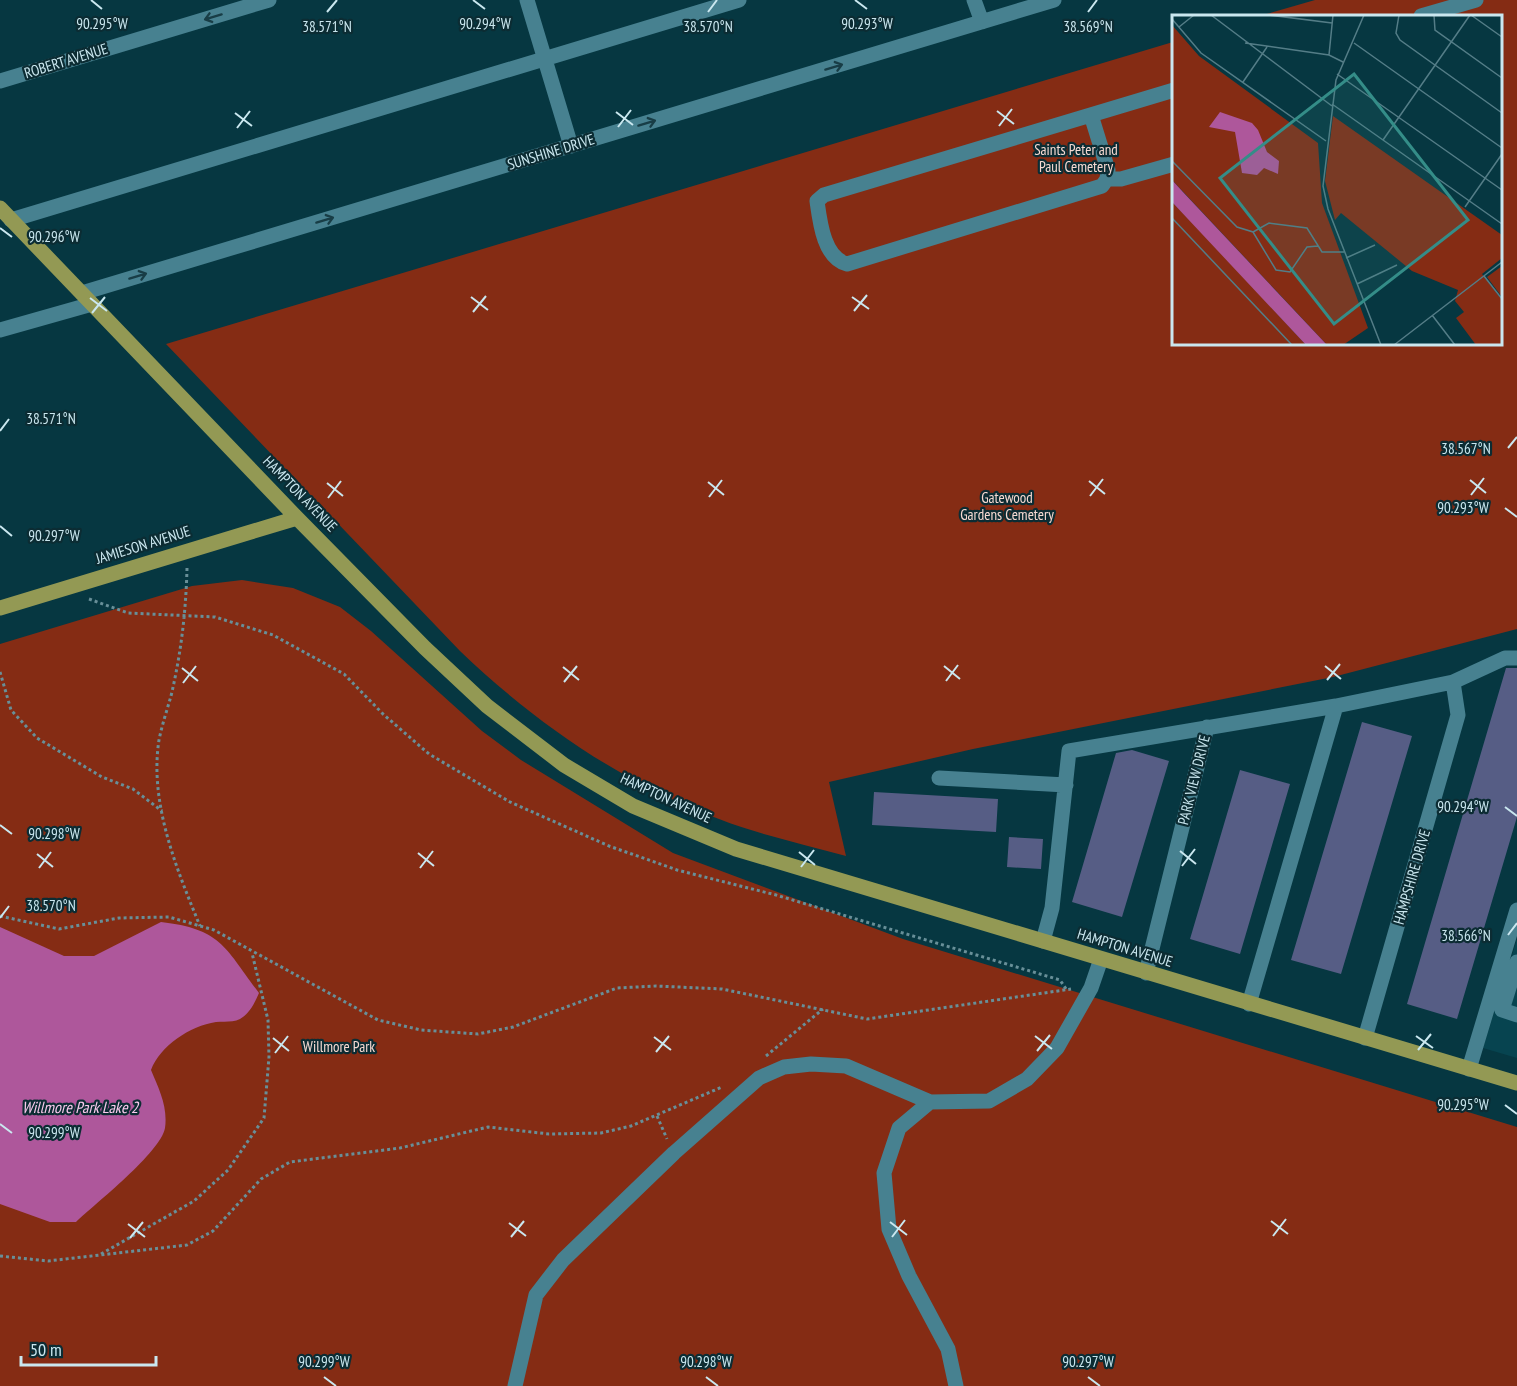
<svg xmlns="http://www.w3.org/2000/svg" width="1517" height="1386" font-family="'PT Sans Narrow',sans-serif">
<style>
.built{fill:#074450}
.green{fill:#852c14}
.water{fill:#ae579b}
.building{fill:#565d85}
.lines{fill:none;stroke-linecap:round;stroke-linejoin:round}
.path{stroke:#688f98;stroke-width:3;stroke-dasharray:3 3;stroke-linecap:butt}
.minor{stroke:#478190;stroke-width:15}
.major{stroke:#939954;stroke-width:15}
.oneway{stroke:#183d46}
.ticks{fill:none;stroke:#cae7ef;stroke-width:2}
.labels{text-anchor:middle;stroke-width:4.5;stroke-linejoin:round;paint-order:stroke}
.street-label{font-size:15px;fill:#cae7ef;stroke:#0c2c33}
.park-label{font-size:15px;fill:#f7dad2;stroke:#0c2c33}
.water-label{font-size:16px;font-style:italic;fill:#facbee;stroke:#0c2c33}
.inset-road{fill:none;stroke:#547d87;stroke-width:1.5}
.view{fill:#348d88;fill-opacity:0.15;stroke:#348d88;stroke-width:3}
.inset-edge{fill:none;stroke:#cae7ef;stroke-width:3}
.ticks-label{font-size:15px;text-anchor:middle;fill:#cae7ef;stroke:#0c2c33;stroke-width:4.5;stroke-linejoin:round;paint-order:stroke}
</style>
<rect width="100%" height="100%" fill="#063741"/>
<path class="built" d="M 1517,939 L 1517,1058 L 1483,1048 Z"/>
<path class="green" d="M 1315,0 L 1517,0 L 1517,629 L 1333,677 L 973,749 L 829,782 L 846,856 C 804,844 760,835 719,819 C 622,783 534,722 460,651 L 166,344 L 1173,42 L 1174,344 L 1500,344 L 1500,16 L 1260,16 Z
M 242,580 L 293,588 L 340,607 L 371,631 L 482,731 L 521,760 L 673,853 L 903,939 L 1517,1127 L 1517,1386 L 0,1386 L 0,644 L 192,586 Z"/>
<path class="water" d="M 161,922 C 222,929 225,948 259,993 C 254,1004 250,1013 240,1019 C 233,1023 224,1021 216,1022 C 190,1026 160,1046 151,1070 C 159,1089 168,1107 165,1128 C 161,1152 95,1204 76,1222 L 50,1222 L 0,1204 L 0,927 L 64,956 L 94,956 Z"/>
<path class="building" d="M 1506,668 L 1517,668 L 1517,817 L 1457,1019 L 1407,1004 Z
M 1362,722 L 1412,736 L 1341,974 L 1291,960 Z
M 1132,750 L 1169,761 L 1122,917 L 1072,902 L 1116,753 Z
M 1240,770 L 1290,784 L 1240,954 L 1190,939 Z
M 874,792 L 998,799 L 996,832 L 872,825 Z
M 1009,837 L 1043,839 L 1041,869 L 1007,867 Z"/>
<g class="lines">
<path class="path" d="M 187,568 C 186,611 181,654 171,696 C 167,710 162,725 159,740 C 149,803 177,870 200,926
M 89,599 L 128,613 L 215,617 L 273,635 L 344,674 L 383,714 L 429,754 L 510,802 L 609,846 L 677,870 L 776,895 L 1060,980 L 1066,989
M 0,672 L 11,710 L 37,738 L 102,777 L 133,789 L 162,811
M 0,916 L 59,929 L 119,918 L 169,917 L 214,930 L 378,1020 L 421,1030 L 478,1034 L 513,1027 L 617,988 L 656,986 L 722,989 L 867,1019 L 1071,989
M 766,1056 L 823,1009
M 657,1116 L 667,1139
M 101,1254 L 194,1201 L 228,1170 L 264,1118 L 269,1057 L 268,1020 L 252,953
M 0,1256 L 48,1261 L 187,1245 L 213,1231 L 261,1179 L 290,1162 L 400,1148 L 488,1127 L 549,1134 L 601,1133 L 631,1126 L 722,1087"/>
<path class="minor" d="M 527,0 L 571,146
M 974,0 L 982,22
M 1421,16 L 1476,0
M 0,81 L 269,0
M 1091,115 L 1108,170 L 1107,179 L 1102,186 L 847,264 C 824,258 820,223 817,201 L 824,195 L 1174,90
M 1107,179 L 1121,179 L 1174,164
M 11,220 L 739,0
M 82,293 L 1054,0
M 0,330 L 92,304
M 939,778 L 1066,785
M 1043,941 L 1052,908 L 1069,751 L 1336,706 L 1453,682 L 1505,658 L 1517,658
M 1517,962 L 1502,1010 L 1517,1015
M 1146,973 L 1207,727
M 1249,1004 L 1336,706
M 1365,1038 L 1458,715 L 1453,682
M 1469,1069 L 1517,910
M 930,1102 L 899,1128 L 884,1173 L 889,1229 L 909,1276 L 948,1349 L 956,1386
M 515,1386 L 536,1295 L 563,1260 L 674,1153 L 759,1078 L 784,1067 L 811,1064 L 846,1066 L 930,1102 L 989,1101 L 1027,1079 L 1057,1048 L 1091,988 L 1101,959"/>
<path class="major" d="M 0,208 L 297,518 L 425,648 L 487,706 L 564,765 L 633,806 L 736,849 L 1517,1083
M 0,608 L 297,518"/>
</g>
<defs><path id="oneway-shaft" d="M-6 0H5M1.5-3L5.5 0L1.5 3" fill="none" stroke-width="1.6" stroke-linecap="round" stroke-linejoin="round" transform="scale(1.5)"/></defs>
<g class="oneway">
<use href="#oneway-shaft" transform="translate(213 17) rotate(163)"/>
<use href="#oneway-shaft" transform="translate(834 67) rotate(-17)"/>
<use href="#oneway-shaft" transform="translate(647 123) rotate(-17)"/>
<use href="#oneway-shaft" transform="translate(325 220) rotate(-17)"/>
<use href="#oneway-shaft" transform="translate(138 276) rotate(-17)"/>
</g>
<path class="ticks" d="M 91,0 L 102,9M 473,0 L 485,9M 855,0 L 867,9M 327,12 L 337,0M 708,12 L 717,0M 1088,12 L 1097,0M 997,111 L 1014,124M 616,112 L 633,125M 235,113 L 252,126M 999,126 L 1012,109M 618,127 L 631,110M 237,128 L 250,111M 0,228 L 12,237M 471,297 L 488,310M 852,297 L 869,309M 90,298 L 107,311M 854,311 L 867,295M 473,312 L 486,296M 92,313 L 105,297M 0,431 L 9,419M 1508,448 L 1517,437M 1470,480 L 1486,493M 1089,481 L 1105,494M 708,482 L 724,495M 327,483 L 343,496M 1471,495 L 1484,478M 1090,496 L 1103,479M 709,497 L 722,480M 328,498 L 341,481M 1505,508 L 1517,517M 0,526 L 12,536M 944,666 L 960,679M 1325,666 L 1341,679M 563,667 L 579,680M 182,668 L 198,681M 1327,680 L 1340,664M 946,681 L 958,665M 564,682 L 577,666M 183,683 L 196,666M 1505,807 L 1517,816M 0,825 L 12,834M 1180,851 L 1196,864M 799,852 L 815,865M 418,853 L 434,866M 37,854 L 53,867M 1182,866 L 1195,849M 801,867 L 814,850M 39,868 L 51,852M 420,868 L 433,851M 0,918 L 9,906M 1508,935 L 1517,923M 1035,1036 L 1052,1049M 1416,1036 L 1433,1048M 654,1037 L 671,1050M 273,1038 L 289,1051M 1418,1050 L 1431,1034M 1037,1051 L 1050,1035M 656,1052 L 669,1036M 275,1053 L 288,1036M 1505,1105 L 1517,1114M 0,1124 L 12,1133M 1271,1221 L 1288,1234M 890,1222 L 907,1235M 509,1223 L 526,1236M 128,1224 L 145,1237M 1273,1236 L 1286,1219M 511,1237 L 524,1221M 892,1237 L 905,1220M 130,1238 L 143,1222M 324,1377 L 336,1386M 706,1377 L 718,1386M 1088,1377 L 1100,1386"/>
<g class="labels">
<g class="street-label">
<text transform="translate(66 61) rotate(-17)" y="5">ROBERT AVENUE</text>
<text transform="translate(551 152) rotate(-17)" y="5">SUNSHINE DRIVE</text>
<text transform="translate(300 494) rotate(46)" y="5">HAMPTON AVENUE</text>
<text transform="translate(143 545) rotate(-17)" y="5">JAMIESON AVENUE</text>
<text transform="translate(1194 780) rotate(-76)" y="5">PARK VIEW DRIVE</text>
<text transform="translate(666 798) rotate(25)" y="5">HAMPTON AVENUE</text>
<text transform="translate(1412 877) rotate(-74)" y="5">HAMPSHIRE DRIVE</text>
<text transform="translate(1125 948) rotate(17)" y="5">HAMPTON AVENUE</text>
</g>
<g class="park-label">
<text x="1076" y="155">Saints Peter and<tspan x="1076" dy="17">Paul Cemetery</tspan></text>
<text x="1007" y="503">Gatewood<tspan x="1007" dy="17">Gardens Cemetery</tspan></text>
<text x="339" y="1052">Willmore Park</text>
</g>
<g class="water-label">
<text x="80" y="1113">Willmore Park Lake 2</text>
</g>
</g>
<g transform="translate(1172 15)">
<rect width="330" height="330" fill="#063741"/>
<path d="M 0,10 L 27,41 L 146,128 L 150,188 L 196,313 L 171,330 L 155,330 L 0,165 ZM 161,101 L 330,220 L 330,243 L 310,259 L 330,285 L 330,330 L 304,330 L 284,303 L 292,297 L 283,286 L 286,275 L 240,256 L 169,198 L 163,205 L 153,166 ZM 0,187 L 41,229 L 134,330 L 0,330 ZM 330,251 L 330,282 L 315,262 Z" fill="#852c14"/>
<path d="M 48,97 L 80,108 L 86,115 L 95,137 L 107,146 L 106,159 L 92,153 L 85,160 L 70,158 L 63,117 L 37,112 ZM 0,165 L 11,177 L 155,330 L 134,330 L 0,187 Z" fill="#ae579b"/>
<path class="inset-road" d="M 39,0 L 160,91M 97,0 L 160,8M 192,0 L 164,65 L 151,171 L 156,194 L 209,330M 227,0 L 224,18 L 228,25 L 330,98M 262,0 L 263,15 L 330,63M 299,0 L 330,22M 0,4 L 29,38 L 154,126M 7,12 L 22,0M 73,28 L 157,40 L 171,47M 182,28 L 330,133M 157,40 L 161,0M 165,59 L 330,175M 71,67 L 95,32M 160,89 L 330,209M 211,125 L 298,0M 0,146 L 65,212 L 81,217 L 104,255 L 118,257 L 135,232 L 146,231M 293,192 L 330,139M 0,203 L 120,330M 81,217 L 97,208 L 135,213 L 150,237 L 172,237M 174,243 L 203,230M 312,261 L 330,284M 185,269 L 225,250M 260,300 L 283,330M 222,330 L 330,247"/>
<path class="view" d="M 182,59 L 296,205 L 162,309 L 48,163 Z"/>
<rect width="330" height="330" class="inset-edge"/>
</g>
<g class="ticks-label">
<text x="102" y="29">90.295°W</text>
<text x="485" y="29">90.294°W</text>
<text x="867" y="29">90.293°W</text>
<text x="327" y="32">38.571°N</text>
<text x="708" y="32">38.570°N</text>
<text x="1088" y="32">38.569°N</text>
<text x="54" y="242">90.296°W</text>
<text x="51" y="424">38.571°N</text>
<text x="1466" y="454">38.567°N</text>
<text x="1463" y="513">90.293°W</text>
<text x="54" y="541">90.297°W</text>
<text x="1463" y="812">90.294°W</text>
<text x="54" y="839">90.298°W</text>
<text x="51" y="911">38.570°N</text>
<text x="1466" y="941">38.566°N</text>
<text x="1463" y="1110">90.295°W</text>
<text x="54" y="1138">90.299°W</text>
<text x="324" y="1367">90.299°W</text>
<text x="706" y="1367">90.298°W</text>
<text x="1088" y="1367">90.297°W</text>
</g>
<path d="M21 1356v9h135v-9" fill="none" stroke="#cae7ef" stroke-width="3"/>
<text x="30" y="1356" font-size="18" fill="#cae7ef" stroke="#0c2c33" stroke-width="4.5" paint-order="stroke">50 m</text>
</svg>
